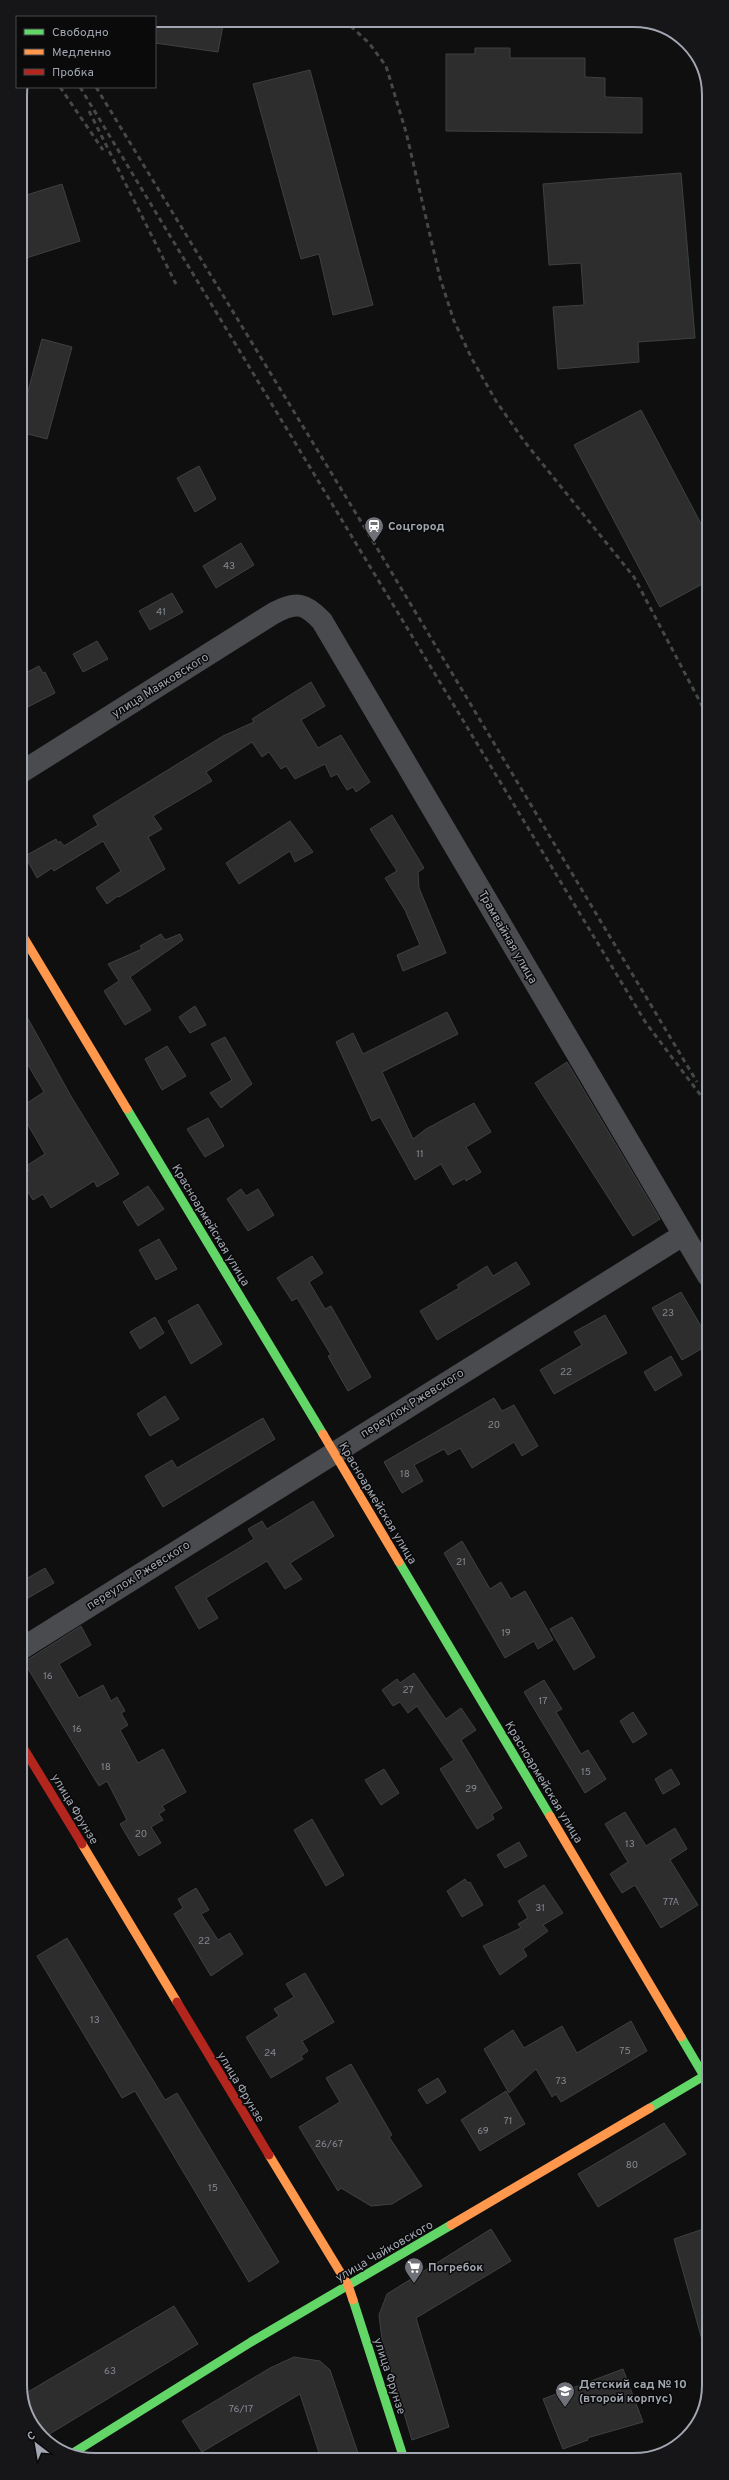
<svg xmlns="http://www.w3.org/2000/svg" width="729" height="2480" font-family="Overpass,sans-serif">
<style>
.building{fill:#2d2d2e;stroke:#3f4043}
.lines{fill:none;stroke-linecap:round;stroke-linejoin:round}
.street{stroke:#4a4b4e;stroke-width:22}
.fast{stroke:#63d668;stroke-width:9}
.slow{stroke:#ff974d;stroke-width:9}
.jam{stroke:#b3261e;stroke-width:9}
.rail{stroke:#464749;stroke-width:3;stroke-dasharray:5 4;stroke-linecap:butt}
.labels{text-anchor:middle;stroke-width:3;stroke-linejoin:round;paint-order:stroke}
.number-label{font-size:10px;fill:#848890}
.poi-label{font-size:12px;font-weight:bold;fill:#a1a6b0;stroke:#0a0a0b;text-anchor:start}
.street-label{font-size:12px;fill:#a1a6b0;stroke:#0a0a0b}
.rim{fill:none;stroke:#a1a6b0;stroke-width:2}
</style>
<rect width="100%" height="100%" fill="#0f0f10"/>
<path class="building" d="M 155,20 L 224,20 L 218,52 L 155,43 Z
M 475,48 L 510,48 L 510,58 L 585,58 L 585,77 L 605,78 L 605,97 L 642,98 L 642,133 L 446,131 L 446,54 L 475,54 Z
M 310,70 L 373,305 L 333,315 L 319,254 L 301,259 L 253,84 Z
M 681,173 L 695,338 L 638,342 L 639,362 L 558,369 L 553,307 L 584,305 L 581,263 L 549,265 L 543,184 Z
M 62,184 L 80,241 L 20,260 L 20,197 Z
M 42,339 L 72,347 L 47,439 L 20,432 L 20,421 Z
M 641,410 L 708,537 L 708,581 L 660,607 L 574,445 Z
M 199,466 L 216,499 L 195,512 L 177,478 Z
M 241,543 L 254,565 L 216,588 L 203,566 Z
M 172,593 L 183,612 L 150,630 L 139,611 Z
M 97,641 L 108,659 L 83,672 L 73,654 Z
M 39,666 L 43,673 L 45,672 L 55,693 L 20,711 L 20,676 Z
M 311,682 L 325,706 L 301,720 L 318,748 L 341,735 L 370,782 L 356,792 L 353,787 L 347,790 L 337,774 L 331,777 L 325,764 L 295,779 L 286,766 L 281,769 L 269,752 L 262,757 L 252,742 L 206,772 L 212,781 L 153,816 L 162,829 L 148,837 L 165,869 L 119,897 L 118,896 L 107,904 L 96,888 L 121,871 L 103,841 L 54,871 L 52,868 L 37,878 L 25,856 L 56,839 L 58,843 L 60,841 L 64,846 L 98,825 L 93,816 L 223,736 L 254,722 L 252,719 Z
M 392,815 L 424,868 L 418,872 L 419,888 L 446,953 L 403,971 L 397,955 L 420,945 L 405,910 L 385,878 L 397,871 L 370,829 Z
M 290,821 L 313,852 L 295,862 L 290,851 L 239,884 L 226,863 Z
M 161,934 L 165,940 L 180,934 L 183,940 L 130,977 L 151,1010 L 125,1025 L 104,991 L 119,981 L 108,964 L 142,949 L 140,946 Z
M 21,1006 L 72,1098 L 119,1174 L 97,1187 L 94,1181 L 51,1208 L 43,1194 L 33,1200 L 21,1181 L 21,1176 L 29,1171 L 26,1166 L 45,1154 L 21,1113 L 21,1107 L 44,1092 L 21,1053 Z
M 195,1006 L 206,1025 L 190,1033 L 179,1017 Z
M 447,1012 L 458,1034 L 382,1072 L 413,1139 L 426,1129 L 474,1103 L 491,1132 L 466,1147 L 481,1172 L 466,1181 L 465,1178 L 453,1185 L 441,1164 L 415,1180 L 380,1117 L 372,1121 L 336,1042 L 353,1033 L 363,1054 Z
M 225,1037 L 252,1084 L 221,1108 L 210,1093 L 232,1080 L 211,1044 Z
M 167,1046 L 186,1076 L 162,1090 L 145,1059 Z
M 567,1062 L 660,1219 L 633,1236 L 535,1083 Z
M 208,1118 L 224,1146 L 205,1157 L 187,1129 Z
M 148,1186 L 164,1209 L 138,1226 L 123,1202 Z
M 241,1189 L 246,1196 L 258,1189 L 274,1215 L 248,1231 L 227,1199 Z
M 159,1239 L 177,1269 L 156,1280 L 139,1250 Z
M 312,1256 L 323,1273 L 309,1282 L 325,1309 L 331,1306 L 371,1377 L 348,1391 L 328,1356 L 331,1355 L 297,1298 L 292,1301 L 277,1278 Z
M 516,1262 L 530,1284 L 437,1340 L 420,1311 L 459,1288 L 457,1285 L 487,1266 L 493,1276 Z
M 681,1292 L 708,1338 L 708,1345 L 682,1360 L 652,1308 Z
M 198,1304 L 222,1344 L 191,1364 L 168,1321 Z
M 605,1315 L 627,1353 L 554,1394 L 540,1370 L 582,1345 L 574,1332 Z
M 155,1317 L 164,1333 L 140,1349 L 130,1332 Z
M 671,1356 L 682,1375 L 655,1391 L 644,1372 Z
M 165,1396 L 179,1419 L 150,1436 L 137,1414 Z
M 494,1398 L 502,1411 L 514,1405 L 538,1446 L 522,1456 L 514,1442 L 472,1468 L 460,1448 L 448,1455 L 444,1449 L 414,1465 L 423,1481 L 402,1493 L 384,1462 Z
M 263,1418 L 275,1439 L 163,1507 L 145,1476 L 172,1460 L 177,1468 Z
M 313,1501 L 334,1536 L 290,1563 L 302,1579 L 285,1589 L 267,1561 L 206,1598 L 218,1618 L 199,1629 L 175,1587 L 254,1539 L 248,1529 L 262,1521 L 267,1529 Z
M 462,1541 L 490,1589 L 501,1582 L 511,1599 L 525,1591 L 553,1640 L 538,1649 L 534,1641 L 505,1658 L 444,1553 Z
M 45,1568 L 54,1583 L 21,1602 L 21,1582 Z
M 572,1617 L 595,1657 L 574,1670 L 550,1629 Z
M 81,1626 L 91,1645 L 59,1664 L 79,1698 L 103,1685 L 111,1701 L 117,1697 L 125,1711 L 121,1713 L 128,1725 L 120,1730 L 138,1763 L 163,1749 L 186,1792 L 162,1806 L 165,1810 L 159,1814 L 163,1820 L 151,1827 L 161,1843 L 139,1856 L 120,1824 L 127,1820 L 107,1781 L 99,1786 L 24,1662 Z
M 414,1673 L 446,1719 L 461,1708 L 476,1730 L 461,1740 L 502,1808 L 492,1814 L 494,1819 L 477,1829 L 440,1769 L 454,1760 L 417,1706 L 408,1713 L 400,1702 L 393,1706 L 382,1690 L 397,1679 L 400,1683 Z
M 544,1680 L 562,1709 L 556,1712 L 581,1754 L 588,1750 L 606,1779 L 585,1793 L 524,1692 Z
M 633,1712 L 647,1734 L 633,1743 L 620,1721 Z
M 384,1769 L 399,1793 L 381,1805 L 365,1780 Z
M 671,1769 L 680,1784 L 663,1794 L 655,1779 Z
M 625,1812 L 646,1846 L 675,1828 L 687,1849 L 670,1860 L 698,1905 L 661,1928 L 635,1885 L 622,1893 L 610,1874 L 628,1862 L 605,1824 Z
M 312,1819 L 344,1875 L 326,1886 L 294,1830 Z
M 519,1842 L 527,1856 L 505,1868 L 497,1855 Z
M 465,1879 L 468,1883 L 470,1882 L 483,1905 L 462,1917 L 447,1891 Z
M 544,1885 L 563,1913 L 543,1925 L 548,1931 L 523,1949 L 527,1956 L 500,1975 L 483,1946 L 521,1928 L 518,1924 L 528,1918 L 518,1901 Z
M 196,1888 L 209,1910 L 201,1914 L 218,1940 L 230,1933 L 243,1954 L 211,1976 L 174,1914 L 183,1908 L 178,1899 Z
M 67,1938 L 165,2100 L 177,2093 L 279,2262 L 249,2282 L 135,2091 L 122,2098 L 37,1956 Z
M 305,1973 L 334,2022 L 302,2041 L 308,2051 L 301,2056 L 303,2059 L 271,2078 L 246,2037 L 279,2016 L 274,2009 L 294,1997 L 286,1984 Z
M 631,2021 L 647,2051 L 561,2102 L 556,2094 L 552,2097 L 536,2069 L 509,2093 L 484,2049 L 513,2030 L 524,2048 L 562,2026 L 577,2053 Z
M 351,2064 L 392,2135 L 389,2137 L 422,2186 L 392,2204 L 371,2206 L 341,2188 L 338,2191 L 299,2127 L 340,2102 L 326,2078 Z
M 438,2078 L 446,2092 L 427,2104 L 418,2090 Z
M 506,2091 L 525,2124 L 480,2151 L 461,2120 Z
M 664,2123 L 686,2154 L 598,2207 L 578,2174 Z
M 709,2227 L 709,2347 L 704,2347 L 674,2239 Z
M 491,2229 L 511,2261 L 416,2318 L 449,2427 L 412,2440 L 382,2340 L 379,2315 L 387,2294 Z
M 174,2306 L 198,2344 L 43,2438 L 21,2400 L 21,2396 Z
M 294,2357 L 320,2361 L 330,2370 L 360,2459 L 321,2459 L 300,2394 L 202,2452 L 182,2421 L 270,2368 Z
M 623,2369 L 643,2422 L 587,2438 L 588,2440 L 563,2449 L 543,2399 Z"/>
<g class="lines">
<path class="street" d="M 20,773 L 274,613 C 296,601 305,603 322,621 L 708,1276
M 21,1649 L 683,1235"/>
<path class="fast" d="M 127,1109 L 323,1434
M 399,1562 L 550,1816
M 681,2037 L 704,2076 L 709,2089
M 650,2108 L 709,2073
M 353,2300 L 404,2459
M 73,2453 L 251,2342 L 451,2225"/>
<path class="slow" d="M 21,933 L 127,1109
M 323,1434 L 399,1562
M 550,1816 L 681,2037
M 82,1844 L 177,2002
M 269,2155 L 348,2285 L 353,2300
M 451,2225 L 650,2108"/>
<path class="jam" d="M 21,1744 L 82,1844
M 177,2002 L 269,2155"/>
<path class="rail" d="M 344,20 L 369,43 L 386,66 L 406,132 L 440,278 L 454,321 L 472,359 L 496,401 L 524,441 L 634,577 L 708,717
M 60,87 L 103,150
M 80,87 L 646,1023 L 708,1105
M 96,87 L 374,543 L 697,1082
M 89,111 L 176,284"/>
</g>
<defs>
<g id="station-pin" transform="scale(1)"><path d="M0 17L-7.5 6A9.5 9.5 0 1 1 7.5 6Z" fill="#6e7178" stroke="#0a0a0b"/><path d="M-3-6H3Q5-6 5-4V2Q5 4 3 4L4.5 6H3L1.5 4h-3L-3 6H-4.5L-3 4Q-5 4-5 2V-4Q-5-6-3-6ZM-3.5-4v3h7v-3ZM-3.5 1v1.5H-2V1ZM2 1v1.5H3.5V1Z" fill="#fff"/></g>
<g id="supermarket-pin" transform="scale(1)"><path d="M0 17L-7.5 6A9.5 9.5 0 1 1 7.5 6Z" fill="#6e7178" stroke="#0a0a0b"/><path d="M-6-5.5h2.5l.6 2H6L4.5 2H-2.5L-4.4-4H-6ZM-1.5 3.2a1.3 1.3 0 1 0 .1 0ZM3 3.2a1.3 1.3 0 1 0 .1 0Z" fill="#fff"/></g>
<g id="school-pin" transform="scale(1)"><path d="M0 17L-7.5 6A9.5 9.5 0 1 1 7.5 6Z" fill="#6e7178" stroke="#0a0a0b"/><path d="M0-5L7-2L0 1L-7-2ZM-4 1L0 2.5L4 1V4Q0 6-4 4Z" fill="#fff"/></g>
</defs>
<g fill-rule="evenodd">
<use href="#station-pin" x="374" y="526"/>
<use href="#supermarket-pin" x="414" y="2267"/>
<use href="#school-pin" x="565" y="2391"/>
</g>
<g class="labels">
<g class="number-label">
<text x="229" y="569">43</text>
<text x="161" y="615">41</text>
<text x="420" y="1157">11</text>
<text x="668" y="1316">23</text>
<text x="566" y="1375">22</text>
<text x="494" y="1428">20</text>
<text x="405" y="1477">18</text>
<text x="461" y="1565">21</text>
<text x="506" y="1636">19</text>
<text x="48" y="1679">16</text>
<text x="408" y="1693">27</text>
<text x="543" y="1704">17</text>
<text x="77" y="1732">16</text>
<text x="106" y="1770">18</text>
<text x="586" y="1775">15</text>
<text x="471" y="1792">29</text>
<text x="141" y="1837">20</text>
<text x="630" y="1847">13</text>
<text x="671" y="1905">77А</text>
<text x="540" y="1911">31</text>
<text x="204" y="1944">22</text>
<text x="95" y="2023">13</text>
<text x="625" y="2054">75</text>
<text x="270" y="2056">24</text>
<text x="561" y="2084">73</text>
<text x="508" y="2124">71</text>
<text x="483" y="2134">69</text>
<text x="329" y="2147">26/67</text>
<text x="632" y="2168">80</text>
<text x="213" y="2191">15</text>
<text x="110" y="2374">63</text>
<text x="241" y="2412">76/17</text>
</g>
<g class="poi-label">
<text x="388" y="530">Соцгород</text>
<text x="428" y="2271">Погребок</text>
<text x="579" y="2388">Детский сад № 10<tspan x="579" dy="14">(второй корпус)</tspan></text>
</g>
<g class="street-label">
<text transform="translate(160 685) rotate(-32)" y="4">улица Маяковского</text>
<text transform="translate(508 937) rotate(60)" y="4">Трамвайная улица</text>
<text transform="translate(211 1225) rotate(59)" y="4">Красноармейская улица</text>
<text transform="translate(412 1403) rotate(-32)" y="4">переулок Ржевского</text>
<text transform="translate(378 1503) rotate(59)" y="4">Красноармейская улица</text>
<text transform="translate(138 1575) rotate(-32)" y="4">переулок Ржевского</text>
<text transform="translate(544 1782) rotate(59)" y="4">Красноармейская улица</text>
<text transform="translate(75 1809) rotate(59)" y="4">улица Фрунзе</text>
<text transform="translate(241 2087) rotate(59)" y="4">улица Фрунзе</text>
<text transform="translate(384 2251) rotate(-30)" y="4">улица Чайковского</text>
<text transform="translate(390 2376) rotate(72)" y="4">улица Фрунзе</text>
</g>
</g>
<path d="M0 0H729V2480H0ZM95 27H634A68 68 0 0 1 702 95V2385A68 68 0 0 1 634 2453H95A68 68 0 0 1 27 2385V95A68 68 0 0 1 95 27Z" fill="#161618" fill-rule="evenodd"/>
<path class="rim" d="M95 27H634A68 68 0 0 1 702 95V2385A68 68 0 0 1 634 2453H95A68 68 0 0 1 27 2385V95A68 68 0 0 1 95 27Z"/>
<rect x="16" y="16" width="140" height="72" fill="#0a0a0b" stroke="#46484d"/>
<rect x="24" y="29" width="20" height="6" fill="#63d668" stroke="#46484d"/>
<text x="52" y="36" font-size="12" fill="#a1a6b0">Свободно</text>
<rect x="24" y="49" width="20" height="6" fill="#ff974d" stroke="#46484d"/>
<text x="52" y="56" font-size="12" fill="#a1a6b0">Медленно</text>
<rect x="24" y="69" width="20" height="6" fill="#b3261e" stroke="#46484d"/>
<text x="52" y="76" font-size="12" fill="#a1a6b0">Пробка</text>
<g transform="translate(36 2444) rotate(329)" stroke="#0a0a0b" stroke-width="3" paint-order="stroke">
<path d="M0-3L7 15L0 10L-7 15Z" fill="#a1a6b0"/>
<text y="-6" font-size="11" font-weight="bold" text-anchor="middle" fill="#a1a6b0">С</text>
</g>
</svg>
